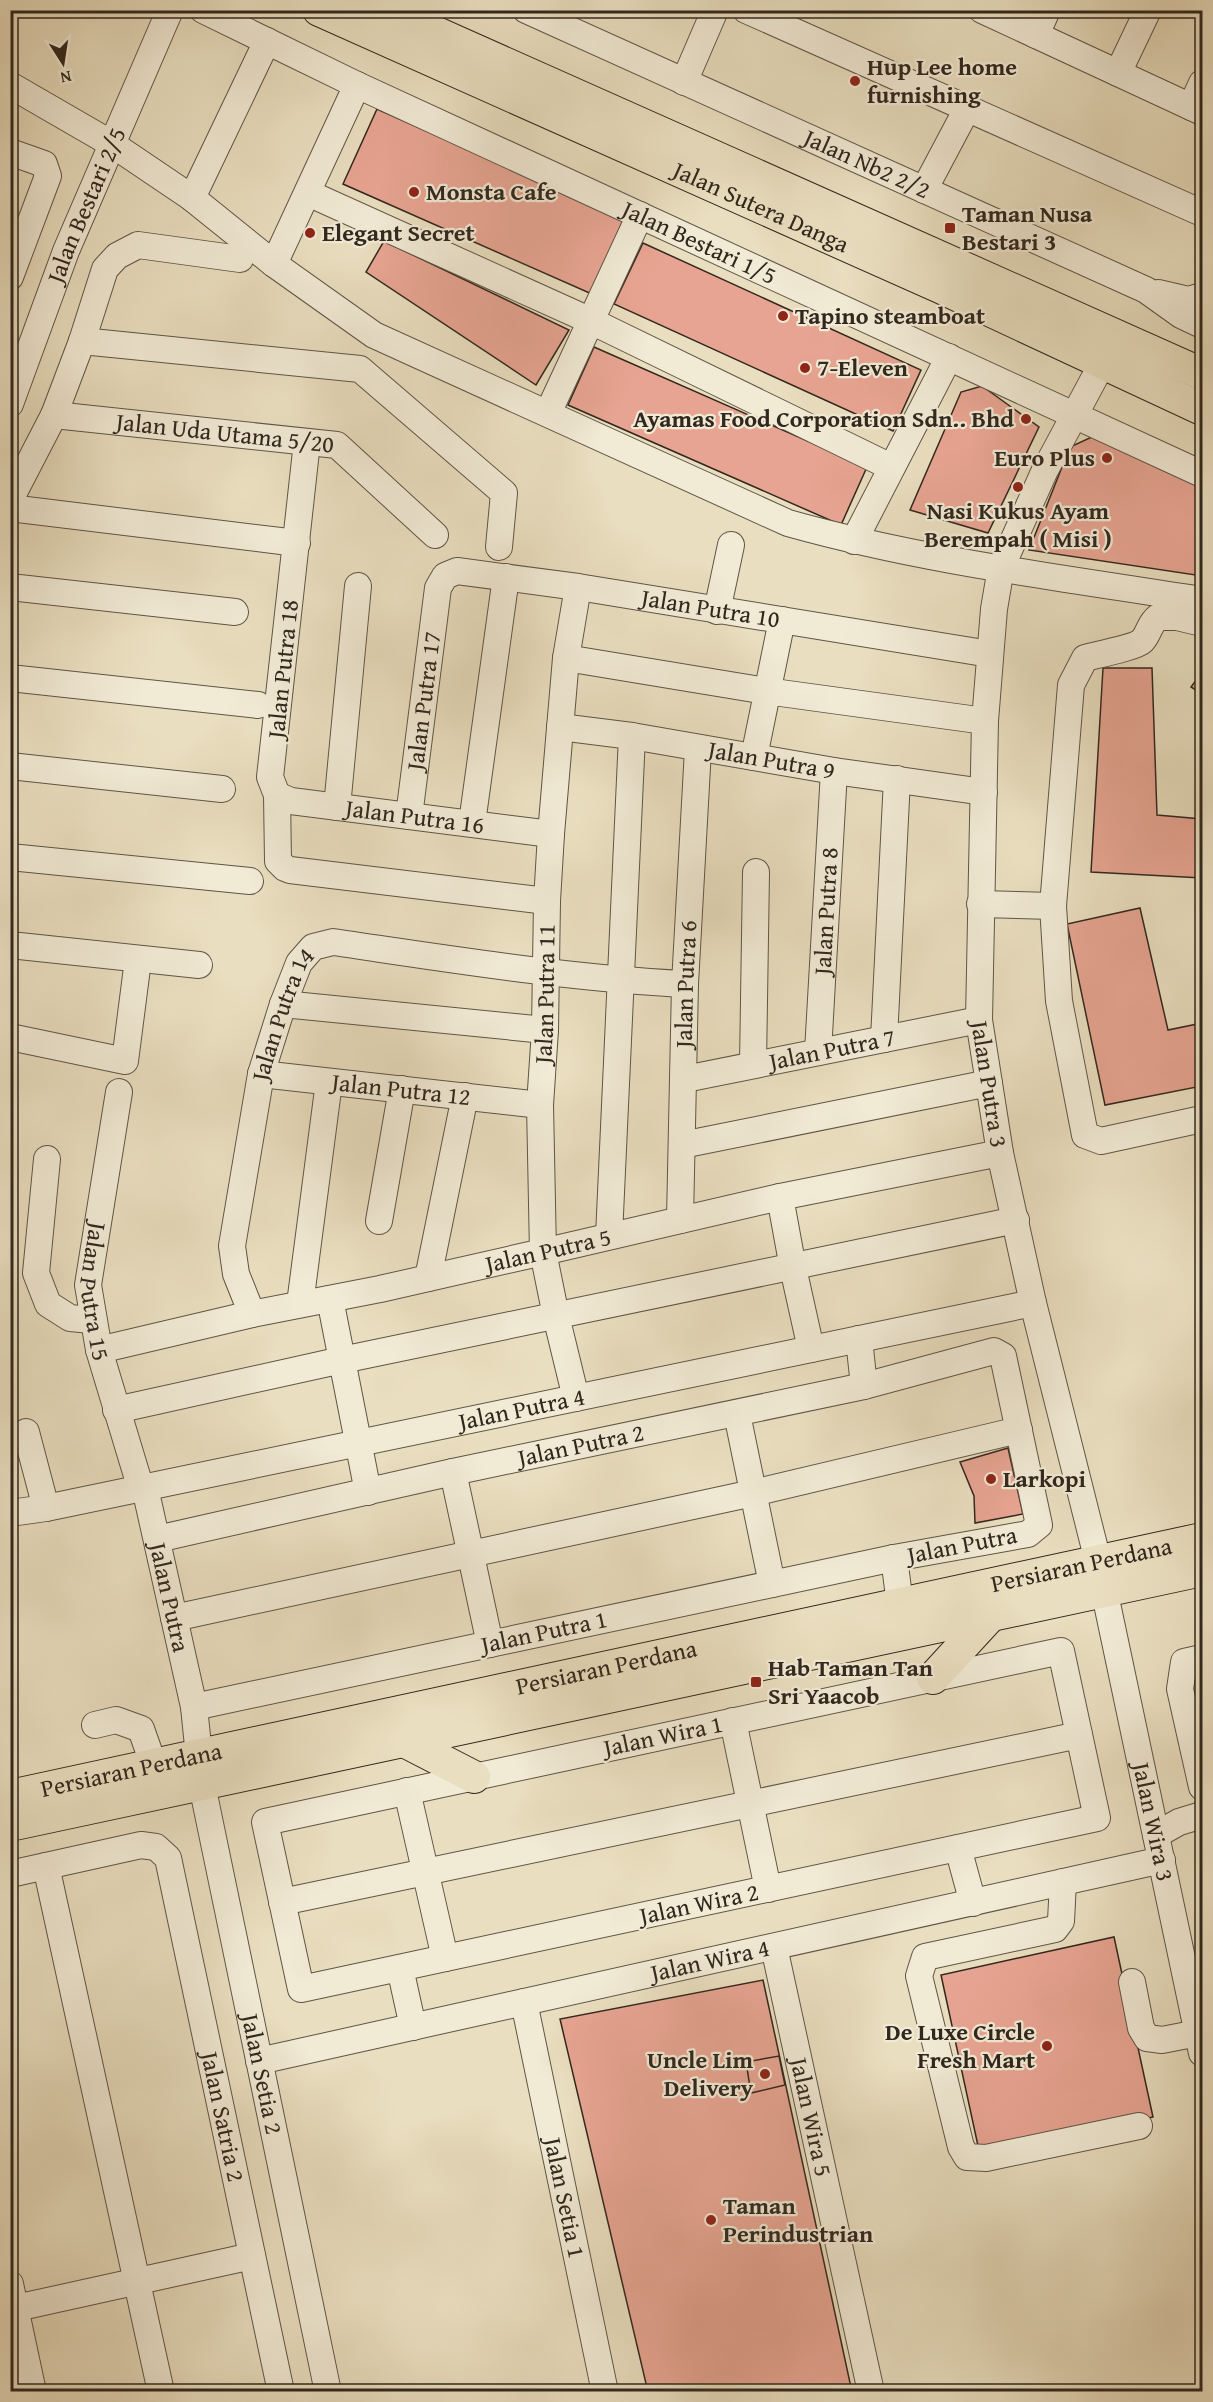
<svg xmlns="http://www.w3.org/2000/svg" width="1213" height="2402" font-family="'Gentium Book Plus',serif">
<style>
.building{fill:#e7a492;stroke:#31271e;stroke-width:1.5}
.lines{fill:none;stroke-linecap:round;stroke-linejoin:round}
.minor-casing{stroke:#5f5546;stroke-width:28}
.major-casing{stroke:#31271e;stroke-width:34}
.minor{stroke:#f1ead5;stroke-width:26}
.major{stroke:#e9debf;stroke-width:32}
.poi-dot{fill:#8f2418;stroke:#f1ead5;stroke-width:2}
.labels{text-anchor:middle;stroke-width:4.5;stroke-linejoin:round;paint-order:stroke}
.poi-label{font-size:24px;font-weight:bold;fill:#31271e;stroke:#f1ead5;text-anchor:start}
.street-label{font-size:24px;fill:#31271e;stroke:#f1ead5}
</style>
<rect width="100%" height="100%" fill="#e9debf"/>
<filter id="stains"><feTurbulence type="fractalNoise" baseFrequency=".00333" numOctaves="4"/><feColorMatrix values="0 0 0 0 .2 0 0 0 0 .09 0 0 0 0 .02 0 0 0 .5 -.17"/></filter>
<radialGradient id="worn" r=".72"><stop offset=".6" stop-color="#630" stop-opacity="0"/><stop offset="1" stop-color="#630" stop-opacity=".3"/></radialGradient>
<path class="building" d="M 377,109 L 628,220 L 594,295 L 343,184 Z
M 384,241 L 569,330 L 536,385 L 366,272 Z
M 643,243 L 921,370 L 893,431 L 614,304 Z
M 594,347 L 867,467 L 841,525 L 568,405 Z
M 982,386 L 1039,427 L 988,533 L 910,510 L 961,392 Z
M 1096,435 L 1202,485 L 1202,576 L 1029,550 L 1070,447 Z
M 1103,668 L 1152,668 L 1157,815 L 1202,819 L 1202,878 L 1091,872 Z
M 1202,672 L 1202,694 L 1191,687 Z
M 1140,908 L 1168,1030 L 1202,1023 L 1202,1086 L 1105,1105 L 1067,924 Z
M 1008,1448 L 1023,1514 L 975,1523 L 974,1496 L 960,1462 Z
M 1114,1937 L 1153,2117 L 980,2155 L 941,1975 Z
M 763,1980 L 852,2392 L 648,2392 L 560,2019 Z
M 779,2056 L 785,2085 L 751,2093 L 746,2062 Z"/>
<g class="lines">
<g class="minor-casing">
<g id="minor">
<path id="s1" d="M 203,10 L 357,85 L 1202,474"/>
<path id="s2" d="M 526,10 L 1146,290 L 1181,315 L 1202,325"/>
<path d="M 746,10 L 1202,213"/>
<path d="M 982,10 L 1202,112"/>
<path d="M 1036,35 L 1047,10"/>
<path d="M 1118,73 L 1148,10"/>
<path d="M 684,82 L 715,10"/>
<path d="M 10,85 L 112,144 L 192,198 L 274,264 L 374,335 L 788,523 C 923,561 1064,578 1202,600"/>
<path d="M 1191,107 L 1202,83"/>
<path d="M 10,152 L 44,164 L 48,176 L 10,277"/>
<path d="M 924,190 L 968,107"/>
<path d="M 308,193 L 589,320 L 891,467"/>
<path d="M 192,198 L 267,41"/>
<path d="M 274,264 L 357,85"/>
<path d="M 1158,293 L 1188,300 L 1202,296"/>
<path d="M 82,341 L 360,369 L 504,493 L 499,547"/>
<path id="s3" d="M 1103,362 L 1045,470 L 1001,568 L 994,609 L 985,721 L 979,1020 L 1000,1153 L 1033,1303 L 1098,1561 L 1202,2053"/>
<path id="s4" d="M 10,404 L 66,251 L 170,10"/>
<path d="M 548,413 L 640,215"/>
<path id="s5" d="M 54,415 L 337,445 L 435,535"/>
<path d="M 307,442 L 270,777 L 277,795 L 278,861 L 285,868 L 290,870 L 547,901"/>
<path d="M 10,500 L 54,415 L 82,341 L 105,269 L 117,256 L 138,245 L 240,259"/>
<path d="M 10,508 L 297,543"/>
<path d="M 854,541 L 949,357"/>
<path d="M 10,587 L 235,612"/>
<path d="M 717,611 L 731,545"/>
<path d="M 1202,623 L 1177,617 L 1158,617 C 1149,624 1149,634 1142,641 C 1136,647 1096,655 1085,658 L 1071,685 L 1053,906 L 1059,1001 L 1085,1135 L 1101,1141 L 1202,1119"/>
<path d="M 566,658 L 766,691 L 985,721"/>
<path d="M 10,678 L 258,705"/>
<path id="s6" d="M 560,727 L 632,736 L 834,771 L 984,792"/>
<path d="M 754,757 L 782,620"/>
<path d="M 10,766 L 222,789"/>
<path id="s7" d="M 277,795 L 291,801 L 551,834"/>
<path d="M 337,807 L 358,586"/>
<path id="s8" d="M 409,816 L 438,588 L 445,576 L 457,571 L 578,587 L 990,654"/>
<path d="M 472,823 L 506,577"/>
<path d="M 10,857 L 250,881"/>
<path d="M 980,904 L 1053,906"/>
<path d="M 10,945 L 199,965"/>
<path d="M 283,1004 L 545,1030"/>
<path d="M 10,1037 L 125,1061 L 138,960"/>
<path d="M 884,1039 L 897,779"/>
<path id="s9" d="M 818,1052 L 834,771"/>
<path d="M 753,1065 L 756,872"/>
<path id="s10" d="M 261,1074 L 540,1105"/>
<path id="s11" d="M 685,1079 L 979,1020"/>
<path id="s12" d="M 119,1092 L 88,1285 L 99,1350 L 141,1489"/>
<path d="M 682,1145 L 989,1083"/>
<path d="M 47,1159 L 36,1273 L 48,1304 L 70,1318 L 92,1320"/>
<path d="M 780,1197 L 793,1268 L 811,1349"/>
<path id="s13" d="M 680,1220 L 685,984 L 698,749"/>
<path d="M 379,1221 L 402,1089"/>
<path d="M 609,1236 L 632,736"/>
<path d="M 428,1278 L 465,1096"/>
<path d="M 330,1299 L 368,1492"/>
<path d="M 300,1304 L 329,1082"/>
<path id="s14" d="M 252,1314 L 236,1274 L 232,1246 L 261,1074 L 283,1004 L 299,963 L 313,947 L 333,942 C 450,959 567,978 685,984"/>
<path d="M 859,1339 L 864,1386"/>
<path id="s15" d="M 99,1350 L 252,1314 L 380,1289 L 543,1252 L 780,1197 L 1000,1153"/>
<path id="s16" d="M 576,1398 L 556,1316 L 543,1252 L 540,1105 L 545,1030 L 547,901 L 551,834 L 566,658 L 578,587"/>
<path d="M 116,1410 L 342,1360 L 1016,1220"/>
<path d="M 737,1414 L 772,1584"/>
<path d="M 26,1432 L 46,1508"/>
<path d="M 453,1472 L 490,1644"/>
<path id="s17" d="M 145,1488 L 194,1707 L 202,1785 L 328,2392"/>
<path id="s18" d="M 10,1513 L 46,1508 L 1033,1303"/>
<path id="s19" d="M 157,1539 L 453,1472 L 864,1386 L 994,1351 L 1003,1356 L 1039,1525 L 1028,1534 L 894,1558 L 194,1707"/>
<path d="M 894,1558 L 900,1604"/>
<path d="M 174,1618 L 753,1493 L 1019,1430"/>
<path d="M 1061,1651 L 1097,1818 L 301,1989 L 265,1822 Z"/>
<path d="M 1202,1658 L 1184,1662 L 1180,1689 L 1202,1787"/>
<path d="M 733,1721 L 768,1889"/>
<path d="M 95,1725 L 116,1720 L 141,1729 L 154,1766"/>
<path d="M 407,1791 L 445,1958"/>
<path d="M 1156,1835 L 1179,1822 L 1202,1815"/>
<path d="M 958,1848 L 973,1903"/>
<path d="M 46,1866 L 161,2392"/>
<path id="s20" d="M 10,1874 L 141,1845 L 156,1847 L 168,1858 L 281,2392"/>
<path d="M 1063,1882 L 1061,1921 L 1055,1929 L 925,1957 L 919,1976 L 961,2147 L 967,2157 L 986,2158 L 1139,2126"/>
<path d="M 282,1902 L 1079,1735"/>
<path id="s21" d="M 774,1947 L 871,2392"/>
<path d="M 400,1968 L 413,2027"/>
<path d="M 1132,1982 L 1141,2028 L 1147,2038 L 1162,2040 L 1198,2033"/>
<path id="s22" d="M 524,2002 L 605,2392"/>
<path id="s23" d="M 259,2061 L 1162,1860"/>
<path d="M 10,2284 L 33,2392"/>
<path d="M 16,2308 L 252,2256"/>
</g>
</g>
<g class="major-casing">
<g id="major">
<path id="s24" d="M 319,10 L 940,287 L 1202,409"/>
<path d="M 385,10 L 1202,374"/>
<path d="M 933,1678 L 991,1615"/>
<path d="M 404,1741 L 474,1777"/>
<path id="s25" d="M 10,1796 L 1202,1539"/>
<path d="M 10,1825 L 1202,1570"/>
</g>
</g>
<use href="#minor" class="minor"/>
<use href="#major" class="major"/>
</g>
<g class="poi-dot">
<circle cx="855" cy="81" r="6"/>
<circle cx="414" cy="192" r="6"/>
<rect x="944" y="222" width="12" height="12" rx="3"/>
<circle cx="310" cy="233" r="6"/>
<circle cx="783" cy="316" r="6"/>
<circle cx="805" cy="368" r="6"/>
<circle cx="1026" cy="419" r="6"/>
<circle cx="1107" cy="458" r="6"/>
<circle cx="1018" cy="487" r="6"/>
<circle cx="991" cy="1479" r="6"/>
<rect x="750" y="1676" width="12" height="12" rx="3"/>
<circle cx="1047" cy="2046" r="6"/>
<circle cx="765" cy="2074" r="6"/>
<circle cx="711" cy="2220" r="6"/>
</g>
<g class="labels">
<g class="poi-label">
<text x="867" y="75">Hup Lee home<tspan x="867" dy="28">furnishing</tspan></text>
<text x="426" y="200">Monsta Cafe</text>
<text x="962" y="222">Taman Nusa<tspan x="962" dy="28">Bestari 3</tspan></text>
<text x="322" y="241">Elegant Secret</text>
<text x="795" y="324">Tapino steamboat</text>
<text x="817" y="376">7-Eleven</text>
<text x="1014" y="427" text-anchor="end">Ayamas Food Corporation Sdn.. Bhd</text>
<text x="1095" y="466" text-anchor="end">Euro Plus</text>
<text x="1018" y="519" text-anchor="middle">Nasi Kukus Ayam<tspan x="1018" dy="28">Berempah ( Misi )</tspan></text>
<text x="1003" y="1487">Larkopi</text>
<text x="768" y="1676">Hab Taman Tan<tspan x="768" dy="28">Sri Yaacob</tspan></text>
<text x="1035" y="2040" text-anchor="end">De Luxe Circle<tspan x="1035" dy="28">Fresh Mart</tspan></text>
<text x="753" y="2068" text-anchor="end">Uncle Lim<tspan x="753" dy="28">Delivery</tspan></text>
<text x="723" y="2214">Taman<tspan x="723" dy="28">Perindustrian</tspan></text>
</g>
<g class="street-label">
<text dy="8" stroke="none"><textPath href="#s2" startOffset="374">Jalan Nb2 2/2</textPath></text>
<text dy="8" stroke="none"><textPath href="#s4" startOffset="213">Jalan Bestari 2/5</textPath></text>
<text dy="8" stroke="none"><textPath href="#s24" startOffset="484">Jalan Sutera Danga</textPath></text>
<text dy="8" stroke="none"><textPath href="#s1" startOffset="548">Jalan Bestari 1/5</textPath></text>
<text dy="8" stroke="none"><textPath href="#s5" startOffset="172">Jalan Uda Utama 5/20</textPath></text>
<text dy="8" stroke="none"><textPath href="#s8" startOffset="513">Jalan Putra 10</textPath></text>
<text transform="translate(283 669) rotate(-84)" y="8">Jalan Putra 18</text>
<text dy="8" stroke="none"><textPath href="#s8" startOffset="116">Jalan Putra 17</textPath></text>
<text dy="8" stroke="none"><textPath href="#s6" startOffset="214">Jalan Putra 9</textPath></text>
<text dy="8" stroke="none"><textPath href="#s7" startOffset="140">Jalan Putra 16</textPath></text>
<text dy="8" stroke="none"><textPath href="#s9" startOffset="141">Jalan Putra 8</textPath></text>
<text dy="8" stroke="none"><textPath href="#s13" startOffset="236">Jalan Putra 6</textPath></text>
<text dy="8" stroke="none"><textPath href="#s16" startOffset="408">Jalan Putra 11</textPath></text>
<text dy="8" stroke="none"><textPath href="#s14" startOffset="309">Jalan Putra 14</textPath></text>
<text dy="8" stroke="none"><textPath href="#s11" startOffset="150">Jalan Putra 7</textPath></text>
<text dy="8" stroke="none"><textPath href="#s3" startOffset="748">Jalan Putra 3</textPath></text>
<text dy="8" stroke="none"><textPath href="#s10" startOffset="141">Jalan Putra 12</textPath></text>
<text dy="8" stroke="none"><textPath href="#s15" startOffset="460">Jalan Putra 5</textPath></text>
<text dy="8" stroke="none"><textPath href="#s12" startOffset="202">Jalan Putra 15</textPath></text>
<text dy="8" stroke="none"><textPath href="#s18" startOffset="522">Jalan Putra 4</textPath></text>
<text dy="8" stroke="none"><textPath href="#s19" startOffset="434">Jalan Putra 2</textPath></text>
<text transform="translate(962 1545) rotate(-11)" y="8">Jalan Putra</text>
<text dy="8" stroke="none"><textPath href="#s25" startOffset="1096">Persiaran Perdana</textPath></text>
<text dy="8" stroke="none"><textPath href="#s17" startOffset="112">Jalan Putra</textPath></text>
<text transform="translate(544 1632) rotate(-12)" y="8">Jalan Putra 1</text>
<text dy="8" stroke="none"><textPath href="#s25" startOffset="610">Persiaran Perdana</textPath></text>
<text transform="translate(663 1736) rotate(-12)" y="8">Jalan Wira 1</text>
<text dy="8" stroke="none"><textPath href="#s25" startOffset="124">Persiaran Perdana</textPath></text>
<text dy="8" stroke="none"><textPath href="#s3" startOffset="1504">Jalan Wira 3</textPath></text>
<text transform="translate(699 1904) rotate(-12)" y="8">Jalan Wira 2</text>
<text dy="8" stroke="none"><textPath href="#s23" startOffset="462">Jalan Wira 4</textPath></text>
<text dy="8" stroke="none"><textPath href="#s17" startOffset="598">Jalan Setia 2</textPath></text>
<text dy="8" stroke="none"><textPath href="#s21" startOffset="174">Jalan Wira 5</textPath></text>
<text dy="8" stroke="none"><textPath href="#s20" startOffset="430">Jalan Satria 2</textPath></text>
<text dy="8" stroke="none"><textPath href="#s22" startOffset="200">Jalan Setia 1</textPath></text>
</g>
</g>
<rect width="1213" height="2402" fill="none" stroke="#e9debf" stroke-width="36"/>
<rect x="12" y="12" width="1189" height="2378" fill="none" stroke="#31271e" stroke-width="3"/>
<rect x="18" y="18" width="1177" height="2366" fill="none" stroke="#31271e" stroke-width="1.5"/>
<g transform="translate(63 63) rotate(168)" stroke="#f1ead5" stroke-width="4.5" paint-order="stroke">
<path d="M0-4.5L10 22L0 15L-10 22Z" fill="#31271e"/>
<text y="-9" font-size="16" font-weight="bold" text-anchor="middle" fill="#31271e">N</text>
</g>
<rect width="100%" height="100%" filter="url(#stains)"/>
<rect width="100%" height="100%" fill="url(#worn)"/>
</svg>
